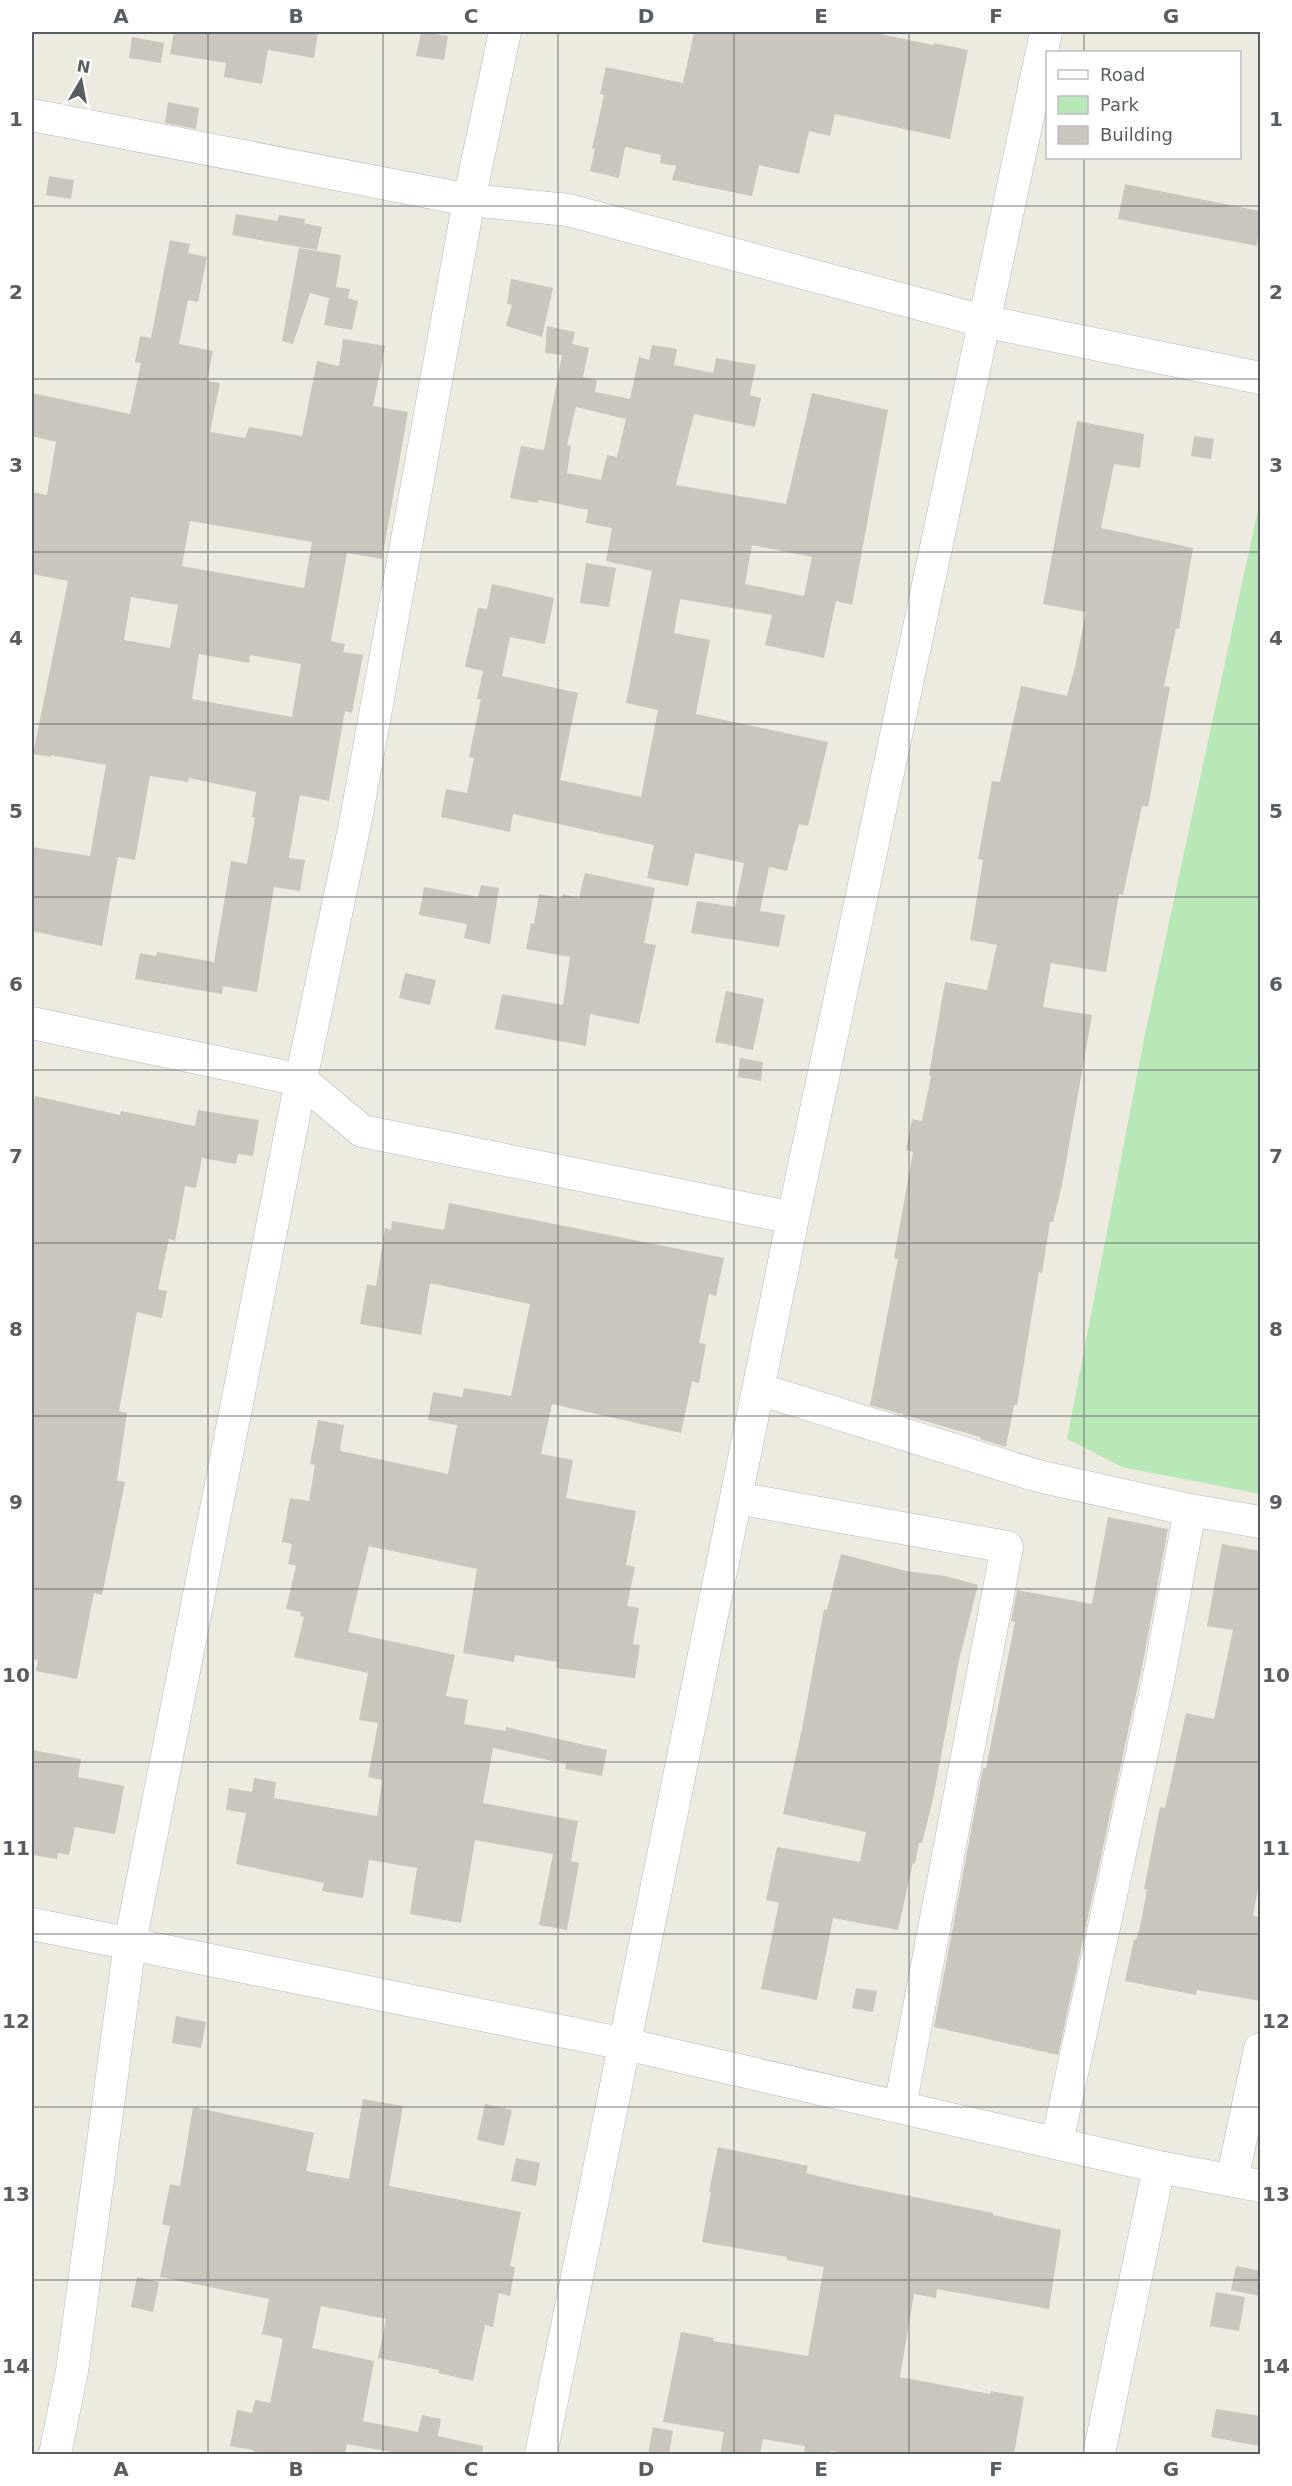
<svg xmlns="http://www.w3.org/2000/svg" width="1292" height="2486" font-family="'DejaVu Sans',sans-serif">
<style>
.green{fill:#b9e8b8}
.building{fill:#cac6be;fill-rule:evenodd}
.lines{fill:none;stroke-linecap:round;stroke-linejoin:round}
.minor-casing{stroke:#b5b8be;stroke-width:33}
.minor{stroke:#fff;stroke-width:32}
.grid{fill:none;stroke:#585d62;stroke-width:1.5;stroke-opacity:0.55}
.neatline{fill:none;stroke:#585d62;stroke-width:2}
.grid-label{font-size:20px;text-anchor:middle;font-weight:bold;fill:#585d62}
</style>
<rect width="100%" height="100%" fill="#edeadf"/>
<path class="green" d="M 1260,500 L 1260,1494 L 1122,1467 L 1067,1439 L 1145,1034 Z"/>
<path class="building" d="M 174,32 L 318,32 L 314,58 L 268,50 L 262,84 L 224,77 L 226,63 L 170,54 Z
M 421,32 L 448,36 L 444,60 L 416,56 Z
M 694,32 L 871,32 L 933,45 L 934,43 L 968,50 L 950,139 L 835,114 L 830,136 L 809,131 L 799,174 L 759,165 L 752,196 L 672,180 L 676,166 L 660,163 L 661,155 L 625,147 L 619,178 L 590,171 L 595,149 L 592,149 L 604,95 L 600,94 L 606,67 L 683,83 Z
M 132,37 L 164,43 L 161,63 L 129,58 Z
M 168,102 L 199,108 L 196,129 L 165,123 Z
M 49,176 L 74,180 L 71,199 L 46,195 Z
M 1125,184 L 1260,211 L 1257,246 L 1118,219 Z
M 236,214 L 277,221 L 279,215 L 305,219 L 304,223 L 322,227 L 317,250 L 232,235 Z
M 170,240 L 190,244 L 188,253 L 207,257 L 198,302 L 188,300 L 179,344 L 213,351 L 207,381 L 220,383 L 210,432 L 245,438 L 249,427 L 302,436 L 317,361 L 339,366 L 343,339 L 385,346 L 373,406 L 408,412 L 382,559 L 347,553 L 331,641 L 345,644 L 343,652 L 363,655 L 352,713 L 345,711 L 329,801 L 300,795 L 289,858 L 305,860 L 300,891 L 274,887 L 257,992 L 223,986 L 222,994 L 135,979 L 140,953 L 156,956 L 157,952 L 214,962 L 231,861 L 247,864 L 255,818 L 252,817 L 256,792 L 189,778 L 188,782 L 150,776 L 135,860 L 118,857 L 102,946 L 32,931 L 32,847 L 90,856 L 106,765 L 51,755 L 51,757 L 33,754 L 68,581 L 32,574 L 32,492 L 47,495 L 56,442 L 32,436 L 32,393 L 130,414 L 141,363 L 135,362 L 140,336 L 151,338 ZM 190,521 L 312,542 L 304,588 L 182,566 ZM 131,597 L 178,605 L 170,648 L 124,640 ZM 199,654 L 249,663 L 250,655 L 301,664 L 292,717 L 192,699 Z
M 299,248 L 341,255 L 336,287 L 350,289 L 348,298 L 358,301 L 352,330 L 324,325 L 329,298 L 310,293 L 293,344 L 282,341 Z
M 511,279 L 553,288 L 542,337 L 506,326 L 512,305 L 507,304 Z
M 547,326 L 575,332 L 572,344 L 589,348 L 583,377 L 597,380 L 595,392 L 630,399 L 639,357 L 649,360 L 652,345 L 677,349 L 674,365 L 713,373 L 716,358 L 756,365 L 750,395 L 761,398 L 755,427 L 694,414 L 676,485 L 786,504 L 812,393 L 888,410 L 852,605 L 836,601 L 824,658 L 765,645 L 772,615 L 680,599 L 674,633 L 710,640 L 696,714 L 828,742 L 808,826 L 799,824 L 787,871 L 769,867 L 760,911 L 785,915 L 779,947 L 691,933 L 697,901 L 735,907 L 744,863 L 695,853 L 688,886 L 647,878 L 654,845 L 513,814 L 510,832 L 441,817 L 446,789 L 467,793 L 474,758 L 469,757 L 481,699 L 477,699 L 483,671 L 465,667 L 478,608 L 487,609 L 492,584 L 554,598 L 545,644 L 510,637 L 502,676 L 578,693 L 560,780 L 641,797 L 658,710 L 626,703 L 652,571 L 606,561 L 612,528 L 586,523 L 588,510 L 539,500 L 538,503 L 510,498 L 521,446 L 544,450 L 562,355 L 545,353 ZM 576,407 L 626,419 L 617,457 L 607,455 L 601,480 L 567,473 L 571,446 L 567,445 ZM 752,545 L 812,557 L 804,596 L 745,584 Z
M 1077,421 L 1144,434 L 1140,468 L 1114,464 L 1101,528 L 1193,548 L 1179,629 L 1176,629 L 1164,686 L 1170,687 L 1148,807 L 1142,806 L 1123,895 L 1119,894 L 1106,972 L 1051,963 L 1043,1007 L 1092,1015 L 1062,1185 L 1053,1222 L 1050,1222 L 1042,1273 L 1039,1272 L 1017,1405 L 1014,1405 L 1006,1447 L 980,1439 L 980,1437 L 870,1405 L 898,1259 L 894,1258 L 913,1152 L 906,1150 L 912,1119 L 922,1121 L 931,1076 L 929,1075 L 945,982 L 987,990 L 997,945 L 970,940 L 983,860 L 978,859 L 992,781 L 1000,782 L 1021,686 L 1067,696 L 1075,667 L 1086,612 L 1043,604 Z
M 1194,436 L 1214,439 L 1211,459 L 1191,456 Z
M 586,563 L 616,568 L 609,607 L 580,603 Z
M 585,873 L 655,888 L 644,943 L 656,945 L 639,1024 L 590,1014 L 586,1046 L 495,1029 L 502,994 L 563,1005 L 570,957 L 526,949 L 531,923 L 534,924 L 539,894 L 562,898 L 563,894 L 579,898 Z
M 481,885 L 499,888 L 490,944 L 464,938 L 467,924 L 419,915 L 424,887 L 478,897 Z
M 405,973 L 436,980 L 430,1005 L 399,998 Z
M 726,991 L 764,999 L 753,1050 L 715,1042 Z
M 740,1058 L 763,1062 L 761,1081 L 738,1077 Z
M 35,1096 L 120,1115 L 121,1111 L 195,1126 L 198,1110 L 259,1120 L 253,1156 L 238,1154 L 236,1164 L 202,1158 L 196,1188 L 185,1186 L 175,1241 L 169,1239 L 158,1289 L 167,1291 L 162,1318 L 137,1312 L 119,1411 L 127,1413 L 117,1481 L 125,1482 L 102,1595 L 94,1593 L 77,1679 L 36,1671 L 38,1660 L 32,1659 L 32,1113 Z
M 449,1203 L 724,1258 L 716,1296 L 709,1294 L 699,1343 L 706,1344 L 699,1383 L 692,1381 L 681,1433 L 552,1404 L 541,1454 L 573,1460 L 566,1498 L 636,1511 L 626,1565 L 635,1567 L 627,1606 L 639,1608 L 633,1644 L 640,1645 L 635,1678 L 556,1668 L 557,1662 L 515,1655 L 514,1662 L 463,1653 L 477,1569 L 369,1546 L 348,1632 L 455,1655 L 446,1696 L 468,1700 L 464,1724 L 506,1731 L 506,1727 L 607,1750 L 602,1776 L 565,1769 L 566,1764 L 493,1748 L 483,1803 L 578,1821 L 571,1861 L 579,1863 L 567,1930 L 539,1925 L 553,1854 L 475,1840 L 461,1923 L 410,1914 L 417,1868 L 369,1860 L 363,1898 L 322,1891 L 324,1883 L 236,1864 L 246,1813 L 226,1810 L 229,1788 L 252,1792 L 254,1778 L 276,1782 L 274,1798 L 377,1816 L 382,1780 L 368,1777 L 378,1723 L 359,1720 L 368,1673 L 294,1657 L 304,1617 L 300,1616 L 301,1612 L 286,1609 L 296,1566 L 288,1564 L 292,1544 L 282,1542 L 290,1498 L 309,1501 L 315,1465 L 310,1464 L 318,1420 L 344,1425 L 340,1449 L 341,1451 L 448,1474 L 457,1425 L 428,1420 L 433,1392 L 462,1397 L 464,1388 L 511,1396 L 530,1304 L 430,1283 L 421,1335 L 360,1324 L 367,1284 L 376,1286 L 385,1228 L 391,1230 L 392,1221 L 444,1230 Z
M 1108,1517 L 1168,1529 L 1142,1667 L 1058,2055 L 934,2027 L 983,1768 L 986,1768 L 1015,1622 L 1011,1621 L 1017,1590 L 1092,1604 Z
M 1222,1544 L 1260,1551 L 1260,1877 L 1253,1916 L 1260,1917 L 1260,2001 L 1197,1990 L 1196,1995 L 1125,1981 L 1134,1939 L 1136,1940 L 1140,1927 L 1147,1890 L 1144,1889 L 1160,1807 L 1165,1808 L 1186,1713 L 1214,1719 L 1233,1630 L 1207,1626 Z
M 841,1554 L 906,1571 L 945,1576 L 978,1585 L 959,1660 L 933,1799 L 922,1843 L 919,1843 L 915,1864 L 913,1863 L 898,1930 L 833,1918 L 817,2000 L 761,1989 L 779,1903 L 766,1900 L 777,1847 L 860,1862 L 866,1832 L 783,1814 L 802,1729 L 824,1609 L 827,1610 Z
M 32,1750 L 81,1759 L 78,1777 L 124,1786 L 115,1834 L 75,1827 L 69,1855 L 58,1853 L 57,1859 L 32,1855 Z
M 856,1988 L 877,1991 L 873,2012 L 852,2008 Z
M 176,2016 L 206,2022 L 201,2048 L 172,2043 Z
M 363,2099 L 403,2106 L 389,2186 L 521,2212 L 510,2266 L 515,2267 L 510,2296 L 499,2293 L 493,2327 L 485,2325 L 473,2381 L 438,2373 L 439,2370 L 378,2358 L 386,2319 L 321,2306 L 312,2348 L 374,2361 L 363,2421 L 418,2432 L 422,2415 L 441,2419 L 438,2436 L 483,2446 L 482,2454 L 402,2454 L 347,2444 L 345,2454 L 253,2454 L 254,2450 L 230,2446 L 237,2410 L 252,2413 L 255,2400 L 270,2403 L 283,2339 L 262,2334 L 269,2299 L 160,2277 L 170,2226 L 162,2224 L 170,2184 L 180,2186 L 193,2107 L 314,2133 L 306,2171 L 349,2179 Z
M 485,2104 L 512,2110 L 504,2146 L 477,2140 Z
M 718,2147 L 808,2166 L 806,2173 L 850,2184 L 993,2213 L 993,2215 L 1061,2230 L 1049,2309 L 937,2289 L 936,2298 L 914,2294 L 900,2377 L 990,2394 L 991,2391 L 1024,2397 L 1014,2454 L 851,2454 L 831,2451 L 830,2454 L 804,2454 L 805,2446 L 763,2439 L 760,2454 L 720,2454 L 724,2432 L 663,2422 L 681,2332 L 714,2338 L 713,2341 L 808,2356 L 824,2267 L 787,2260 L 787,2257 L 702,2242 L 711,2192 L 709,2192 Z
M 516,2158 L 540,2163 L 536,2186 L 511,2181 Z
M 1236,2266 L 1260,2271 L 1260,2296 L 1231,2290 Z
M 137,2277 L 159,2282 L 153,2312 L 131,2307 Z
M 1216,2292 L 1245,2297 L 1239,2331 L 1210,2326 Z
M 1216,2409 L 1260,2416 L 1260,2446 L 1211,2437 Z
M 653,2427 L 673,2431 L 669,2454 L 648,2454 Z"/>
<g class="lines">
<g class="minor-casing">
<path id="minor" d="M 32,115 L 469,200 L 568,210 L 983,321 L 1260,378
M 32,1023 L 301,1080 L 362,1131 L 793,1218
M 759,1389 L 1038,1476 L 1190,1510 L 1260,1522
M 737,1498 L 1007,1547 L 900,2107
M 32,1924 L 625,2044 L 1159,2167 L 1260,2186
M 1057,2142 L 1160,1671 L 1190,1510
M 1232,2180 L 1260,2049
M 55,2454 L 72,2371 L 130,1943 L 301,1080 L 356,819 L 469,200 L 505,32
M 541,2454 L 793,1218 L 1046,32
M 1099,2454 L 1159,2167"/>
</g>
<use href="#minor" class="minor"/>
</g>
<path class="grid" d="M 208,32 L 208,2454M 383,32 L 383,2454M 558,32 L 558,2454M 734,32 L 734,2454M 909,32 L 909,2454M 1084,32 L 1084,52M 1084,158 L 1084,2454M 32,206 L 1260,206M 32,379 L 1260,379M 32,552 L 1260,552M 32,724 L 1260,724M 32,897 L 1260,897M 32,1070 L 1260,1070M 32,1243 L 1260,1243M 32,1416 L 1260,1416M 32,1589 L 1260,1589M 32,1762 L 1260,1762M 32,1934 L 1260,1934M 32,2107 L 1260,2107M 32,2280 L 1260,2280"/>
<rect width="1292" height="2486" fill="none" stroke="#ffffff" stroke-width="66"/>
<rect x="1046" y="51" width="195" height="108" fill="#ffffff" stroke="#bcbec0" stroke-width="1.5"/>
<rect x="1058" y="70" width="30" height="9" fill="#ffffff" stroke="#bcbec0" stroke-width="1.5"/>
<text x="1100" y="81" font-size="18" fill="#585d62">Road</text>
<rect x="1058" y="96" width="30" height="18" fill="#b9e8b8" stroke="#bcbec0" stroke-width="1.5"/>
<text x="1100" y="111" font-size="18" fill="#585d62">Park</text>
<rect x="1058" y="126" width="30" height="18" fill="#cac6be" stroke="#bcbec0" stroke-width="1.5"/>
<text x="1100" y="141" font-size="18" fill="#585d62">Building</text>
<g transform="translate(81 81) rotate(10)" stroke="#ffffff" stroke-width="4.5" paint-order="stroke">
<path d="M0-4.5L10 22L0 15L-10 22Z" fill="#585d62"/>
<text y="-9" font-size="16" font-weight="bold" text-anchor="middle" fill="#585d62">N</text>
</g>
<rect x="33" y="33" width="1226" height="2420" class="neatline"/>
<g class="grid-label">
<text x="121" y="23">A</text>
<text x="296" y="23">B</text>
<text x="471" y="23">C</text>
<text x="646" y="23">D</text>
<text x="821" y="23">E</text>
<text x="996" y="23">F</text>
<text x="1171" y="23">G</text>
<text x="16" y="126">1</text>
<text x="1276" y="126">1</text>
<text x="16" y="299">2</text>
<text x="1276" y="299">2</text>
<text x="16" y="472">3</text>
<text x="1276" y="472">3</text>
<text x="16" y="645">4</text>
<text x="1276" y="645">4</text>
<text x="16" y="818">5</text>
<text x="1276" y="818">5</text>
<text x="16" y="991">6</text>
<text x="1276" y="991">6</text>
<text x="16" y="1163">7</text>
<text x="1276" y="1163">7</text>
<text x="16" y="1336">8</text>
<text x="1276" y="1336">8</text>
<text x="16" y="1509">9</text>
<text x="1276" y="1509">9</text>
<text x="16" y="1682">10</text>
<text x="1276" y="1682">10</text>
<text x="16" y="1855">11</text>
<text x="1276" y="1855">11</text>
<text x="16" y="2028">12</text>
<text x="1276" y="2028">12</text>
<text x="16" y="2201">13</text>
<text x="1276" y="2201">13</text>
<text x="16" y="2373">14</text>
<text x="1276" y="2373">14</text>
<text x="121" y="2476">A</text>
<text x="296" y="2476">B</text>
<text x="471" y="2476">C</text>
<text x="646" y="2476">D</text>
<text x="821" y="2476">E</text>
<text x="996" y="2476">F</text>
<text x="1171" y="2476">G</text>
</g>
</svg>
